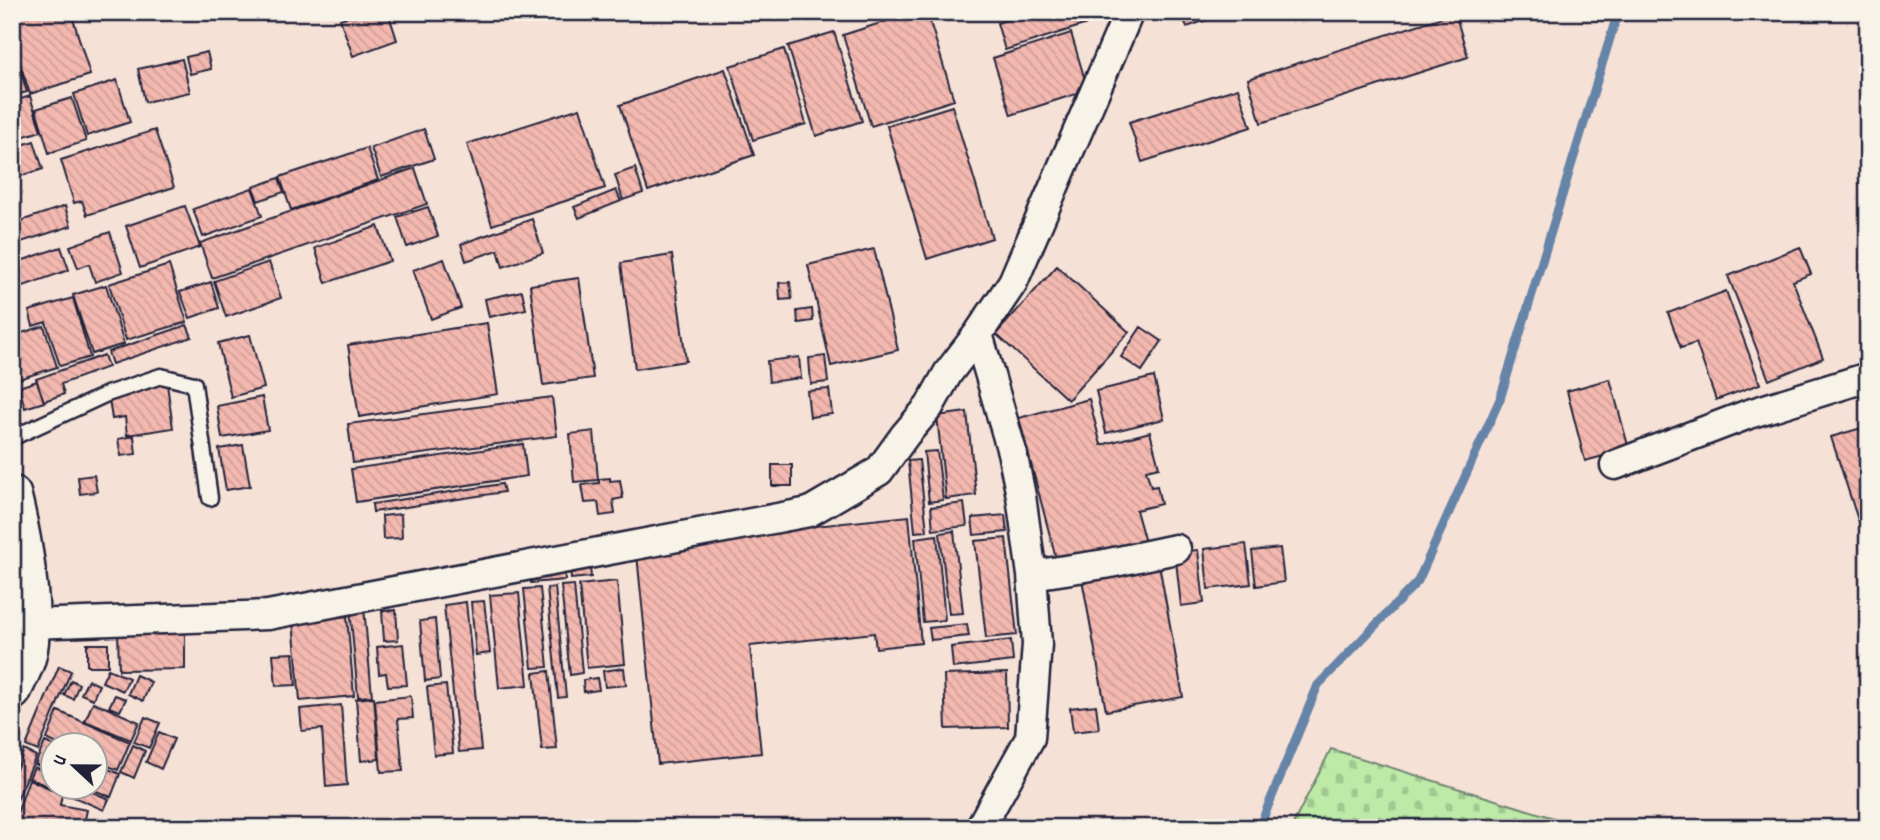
<svg xmlns="http://www.w3.org/2000/svg" width="1880" height="840" font-family="Dekko,sans-serif">
<style>
.cemetery{fill:url(#cemetery-stones);stroke:#708671;stroke-width:2}
.lines{fill:none;stroke-linecap:round;stroke-linejoin:round}
.stream{stroke:#6684a8;stroke-width:9}
.building{fill:url(#building-back-hatch);stroke:#22223b;stroke-width:2}
.service-casing{stroke:#22223b;stroke-width:19}
.minor-casing{stroke:#22223b;stroke-width:33}
.tertiary-casing{stroke:#22223b;stroke-width:42}
.service{stroke:#f7f3e8;stroke-width:14}
.minor{stroke:#f7f3e8;stroke-width:28}
.tertiary{stroke:#f7f3e8;stroke-width:37}
</style>
<defs>
<pattern id="cemetery-stones" width="16" height="16" patternUnits="userSpaceOnUse" patternTransform="scale(1.75)"><rect width="16" height="16" fill="#bdeaa7"/><path d="M2 7V4a2 2 0 0 1 4 0v3zM10 15v-3a2 2 0 0 1 4 0v3z" fill="#a2c891"/></pattern>
<pattern id="building-back-hatch" width="6" height="6" patternUnits="userSpaceOnUse" patternTransform="scale(1.75)"><rect width="6" height="6" fill="#f3b8af"/><path d="M-1 5l2 2M0 0l6 6M5-1l2 2" fill="none" stroke="#d09e97"/></pattern>
</defs>
<rect width="100%" height="100%" fill="#f6e1d7"/>
<filter id="ink" filterUnits="userSpaceOnUse"><feTurbulence type="fractalNoise" baseFrequency=".0143" numOctaves="2"/><feDisplacementMap in="SourceGraphic" scale="14" xChannelSelector="R" yChannelSelector="G"/><feConvolveMatrix kernelMatrix="1 2 1 2 8 2 1 2 1" color-interpolation-filters="sRGB"/></filter>
<g filter="url(#ink)">
<path class="cemetery" d="M 1331,749 L 1586,828 L 1291,828 Z"/>
<g class="lines">
<path class="stream" d="M 1259,828 L 1318,685 L 1418,581 L 1500,399 L 1618,12"/>
</g>
<path class="building" d="M 12,12 L 71,12 L 90,75 L 30,94 L 12,39 Z
M 360,12 L 388,12 L 397,40 L 353,56 L 340,19 Z
M 915,12 L 927,12 L 954,100 L 871,126 L 843,35 Z
M 1030,12 L 1086,12 L 1090,23 L 1005,50 L 997,23 Z
M 1181,12 L 1229,12 L 1187,27 Z
M 1455,13 L 1468,57 L 1261,123 L 1248,79 Z
M 834,32 L 862,121 L 816,136 L 788,46 Z
M 1071,33 L 1088,90 L 1011,115 L 993,58 Z
M 784,49 L 806,124 L 753,140 L 730,66 Z
M 207,52 L 211,69 L 190,74 L 186,57 Z
M 182,59 L 190,92 L 145,102 L 138,69 Z
M 17,60 L 27,92 L 12,96 L 12,61 Z
M 725,69 L 754,155 L 648,191 L 620,105 Z
M 117,80 L 130,122 L 87,136 L 74,94 Z
M 1238,88 L 1251,127 L 1142,162 L 1129,122 Z
M 30,96 L 41,131 L 12,140 L 12,102 Z
M 72,98 L 86,141 L 49,153 L 36,109 Z
M 952,106 L 992,238 L 927,259 L 887,126 Z
M 580,108 L 605,188 L 492,225 L 467,144 Z
M 424,129 L 434,159 L 381,177 L 371,148 Z
M 155,130 L 174,187 L 87,215 L 82,201 L 74,203 L 61,160 Z
M 34,141 L 43,169 L 21,176 L 19,170 L 12,172 L 12,148 Z
M 367,148 L 378,180 L 291,210 L 280,177 Z
M 415,168 L 427,204 L 212,278 L 200,243 Z
M 635,168 L 643,193 L 623,200 L 615,175 Z
M 279,178 L 284,192 L 258,201 L 253,187 Z
M 252,188 L 262,216 L 203,237 L 193,209 Z
M 616,190 L 621,201 L 579,218 L 574,207 Z
M 65,206 L 71,226 L 12,245 L 12,224 Z
M 185,206 L 200,247 L 140,268 L 126,226 Z
M 428,207 L 438,236 L 407,247 L 397,217 Z
M 532,219 L 543,253 L 503,267 L 498,250 L 466,261 L 461,244 Z
M 378,226 L 390,261 L 326,283 L 315,248 Z
M 110,232 L 123,272 L 95,282 L 89,264 L 78,268 L 70,246 Z
M 61,247 L 69,270 L 15,289 L 12,281 L 12,264 Z
M 1800,247 L 1811,274 L 1793,281 L 1823,358 L 1769,380 L 1728,276 Z
M 874,249 L 898,350 L 831,366 L 808,265 Z
M 672,255 L 686,361 L 635,369 L 621,263 Z
M 444,259 L 461,308 L 431,319 L 413,270 Z
M 269,262 L 281,298 L 226,317 L 214,281 Z
M 169,265 L 187,322 L 126,340 L 109,284 Z
M 1057,266 L 1129,332 L 1068,400 L 996,334 Z
M 579,278 L 593,378 L 543,385 L 530,285 Z
M 211,282 L 219,308 L 190,318 L 180,292 Z
M 790,282 L 792,299 L 780,300 L 779,283 Z
M 106,285 L 124,344 L 92,354 L 73,295 Z
M 522,291 L 526,309 L 489,317 L 485,299 Z
M 1726,291 L 1760,384 L 1716,400 L 1696,343 L 1681,348 L 1668,313 Z
M 73,298 L 90,357 L 60,366 L 46,322 L 33,326 L 29,311 Z
M 812,309 L 813,321 L 798,323 L 797,311 Z
M 487,323 L 498,394 L 359,417 L 348,345 Z
M 187,325 L 192,337 L 112,364 L 108,352 Z
M 44,326 L 57,367 L 19,379 L 12,357 L 12,336 Z
M 1141,327 L 1162,341 L 1142,371 L 1121,357 Z
M 250,335 L 264,388 L 231,397 L 218,343 Z
M 104,355 L 108,367 L 61,384 L 64,394 L 44,401 L 36,379 Z
M 825,356 L 828,382 L 811,384 L 809,358 Z
M 799,357 L 801,378 L 769,382 L 767,361 Z
M 1154,377 L 1164,419 L 1106,433 L 1096,391 Z
M 1610,379 L 1629,449 L 1585,461 L 1567,391 Z
M 37,381 L 44,402 L 25,408 L 19,387 Z
M 167,384 L 173,428 L 127,435 L 125,417 L 112,419 L 109,399 L 122,397 L 121,391 Z
M 829,389 L 832,414 L 810,417 L 807,391 Z
M 262,397 L 268,430 L 222,438 L 217,406 Z
M 552,397 L 557,436 L 353,463 L 348,424 Z
M 1089,399 L 1101,445 L 1150,432 L 1159,467 L 1146,470 L 1151,487 L 1157,486 L 1161,504 L 1136,510 L 1146,546 L 1059,570 L 1019,418 Z
M 967,412 L 976,495 L 946,499 L 937,416 Z
M 1868,426 L 1868,516 L 1858,520 L 1831,437 Z
M 594,431 L 598,480 L 574,482 L 570,434 Z
M 134,436 L 136,454 L 121,456 L 118,439 Z
M 523,444 L 527,476 L 356,502 L 351,469 Z
M 243,445 L 250,486 L 226,490 L 219,449 Z
M 937,451 L 943,500 L 929,502 L 924,452 Z
M 919,460 L 927,531 L 915,532 L 908,461 Z
M 772,465 L 792,465 L 792,486 L 772,486 Z
M 94,475 L 97,492 L 80,494 L 78,477 Z
M 610,478 L 610,481 L 620,480 L 623,498 L 613,500 L 615,514 L 600,516 L 598,502 L 585,503 L 582,485 L 599,483 L 599,479 Z
M 502,484 L 504,492 L 373,512 L 372,504 Z
M 964,503 L 967,526 L 933,530 L 931,507 Z
M 401,514 L 402,538 L 383,539 L 382,516 Z
M 1005,515 L 1007,532 L 974,535 L 972,518 Z
M 909,516 L 921,643 L 876,648 L 874,633 L 750,646 L 761,753 L 658,764 L 636,545 Z
M 954,531 L 963,613 L 949,614 L 940,533 Z
M 937,535 L 945,620 L 923,622 L 915,538 Z
M 1006,538 L 1017,635 L 986,638 L 975,541 Z
M 1246,544 L 1251,584 L 1208,589 L 1204,549 Z
M 1280,548 L 1284,582 L 1256,586 L 1252,551 Z
M 1198,550 L 1204,603 L 1181,606 L 1175,552 Z
M 589,557 L 591,577 L 571,579 L 569,559 Z
M 564,562 L 565,580 L 531,583 L 529,566 Z
M 1159,564 L 1183,697 L 1106,711 L 1082,579 Z
M 617,581 L 625,664 L 587,668 L 579,585 Z
M 574,585 L 582,673 L 570,675 L 561,586 Z
M 555,587 L 566,697 L 558,698 L 547,588 Z
M 540,588 L 548,667 L 532,668 L 524,589 Z
M 519,593 L 528,685 L 499,688 L 490,595 Z
M 484,601 L 490,653 L 476,655 L 471,602 Z
M 466,602 L 481,750 L 459,752 L 444,605 Z
M 364,607 L 372,696 L 358,697 L 350,608 Z
M 396,610 L 398,640 L 384,641 L 382,611 Z
M 347,616 L 354,696 L 300,701 L 293,621 Z
M 435,619 L 440,679 L 425,681 L 420,621 Z
M 967,624 L 969,636 L 931,640 L 929,628 Z
M 185,630 L 185,669 L 119,670 L 118,631 Z
M 1011,640 L 1013,661 L 953,668 L 951,647 Z
M 87,644 L 108,644 L 108,666 L 87,666 Z
M 403,644 L 407,685 L 388,686 L 386,673 L 379,674 L 377,647 Z
M 293,653 L 296,685 L 276,686 L 273,654 Z
M 59,666 L 71,671 L 38,751 L 26,746 Z
M 624,668 L 626,685 L 605,687 L 603,671 Z
M 108,669 L 129,678 L 123,691 L 102,682 Z
M 549,671 L 557,749 L 542,750 L 534,673 Z
M 1007,673 L 1008,727 L 946,729 L 944,675 Z
M 136,675 L 151,682 L 143,701 L 128,694 Z
M 597,678 L 599,690 L 584,692 L 583,680 Z
M 71,680 L 79,684 L 73,699 L 64,695 Z
M 88,680 L 99,685 L 93,699 L 81,694 Z
M 446,685 L 453,753 L 434,755 L 427,687 Z
M 115,695 L 126,699 L 120,711 L 109,707 Z
M 411,696 L 413,718 L 398,719 L 403,771 L 381,772 L 375,700 Z
M 374,697 L 379,759 L 361,761 L 356,699 Z
M 93,702 L 139,722 L 131,740 L 85,721 Z
M 341,705 L 347,785 L 326,787 L 322,729 L 302,731 L 300,709 Z
M 1096,705 L 1099,729 L 1073,732 L 1070,708 Z
M 58,711 L 130,742 L 118,770 L 94,760 L 94,746 L 61,746 L 47,739 Z
M 145,717 L 160,723 L 149,748 L 134,742 Z
M 159,732 L 174,739 L 161,769 L 146,762 Z
M 45,742 L 54,746 L 52,772 L 35,764 Z
M 133,745 L 145,751 L 134,778 L 121,772 Z
M 24,750 L 36,756 L 17,800 L 12,799 L 12,779 Z
M 94,763 L 120,774 L 111,797 L 89,788 L 94,788 Z
M 34,767 L 52,775 L 52,788 L 83,788 L 109,799 L 104,810 L 29,778 Z
M 29,779 L 62,794 L 60,805 L 87,810 L 83,828 L 47,828 L 14,822 Z"/>
<g class="lines">
<g class="service-casing">
<path id="service" d="M 12,438 L 107,394 L 161,376 L 194,384 L 210,498"/>
</g>
<g class="minor-casing">
<path id="minor" d="M 978,334 L 1012,452 L 1021,496 L 1032,575 L 1037,644 L 1030,738 L 980,828
M 1615,465 L 1749,414 L 1868,377
M 1032,575 L 1105,564 L 1176,549
M 31,624 L 268,615 L 809,512 L 879,471 L 905,435 L 929,407 L 948,373 L 978,334 L 1013,282 L 1129,12"/>
</g>
<g class="tertiary-casing">
<path id="tertiary" d="M 12,495 C 22,535 37,618 27,656 C 24,668 17,680 12,691"/>
</g>
<use href="#service" class="service"/>
<use href="#minor" class="minor"/>
<use href="#tertiary" class="tertiary"/>
</g>
</g>
<rect width="1880" height="840" fill="none" stroke="#f7f3e8" stroke-width="42"/>
<rect x="21" y="21" width="1838" height="798" fill="none" stroke="#22223b" stroke-width="2.5" filter="url(#ink)"/>
<g transform="translate(74 766) rotate(292)"><circle r="33" fill="#f7f3e8" stroke="#a29fa3" stroke-width="2"/>
<path d="M0-5L12 26L0 18L-12 26Z" fill="#22223b"/>
<text y="-10" font-size="19" font-weight="bold" text-anchor="middle" fill="#22223b">U</text>
</g>
</svg>
